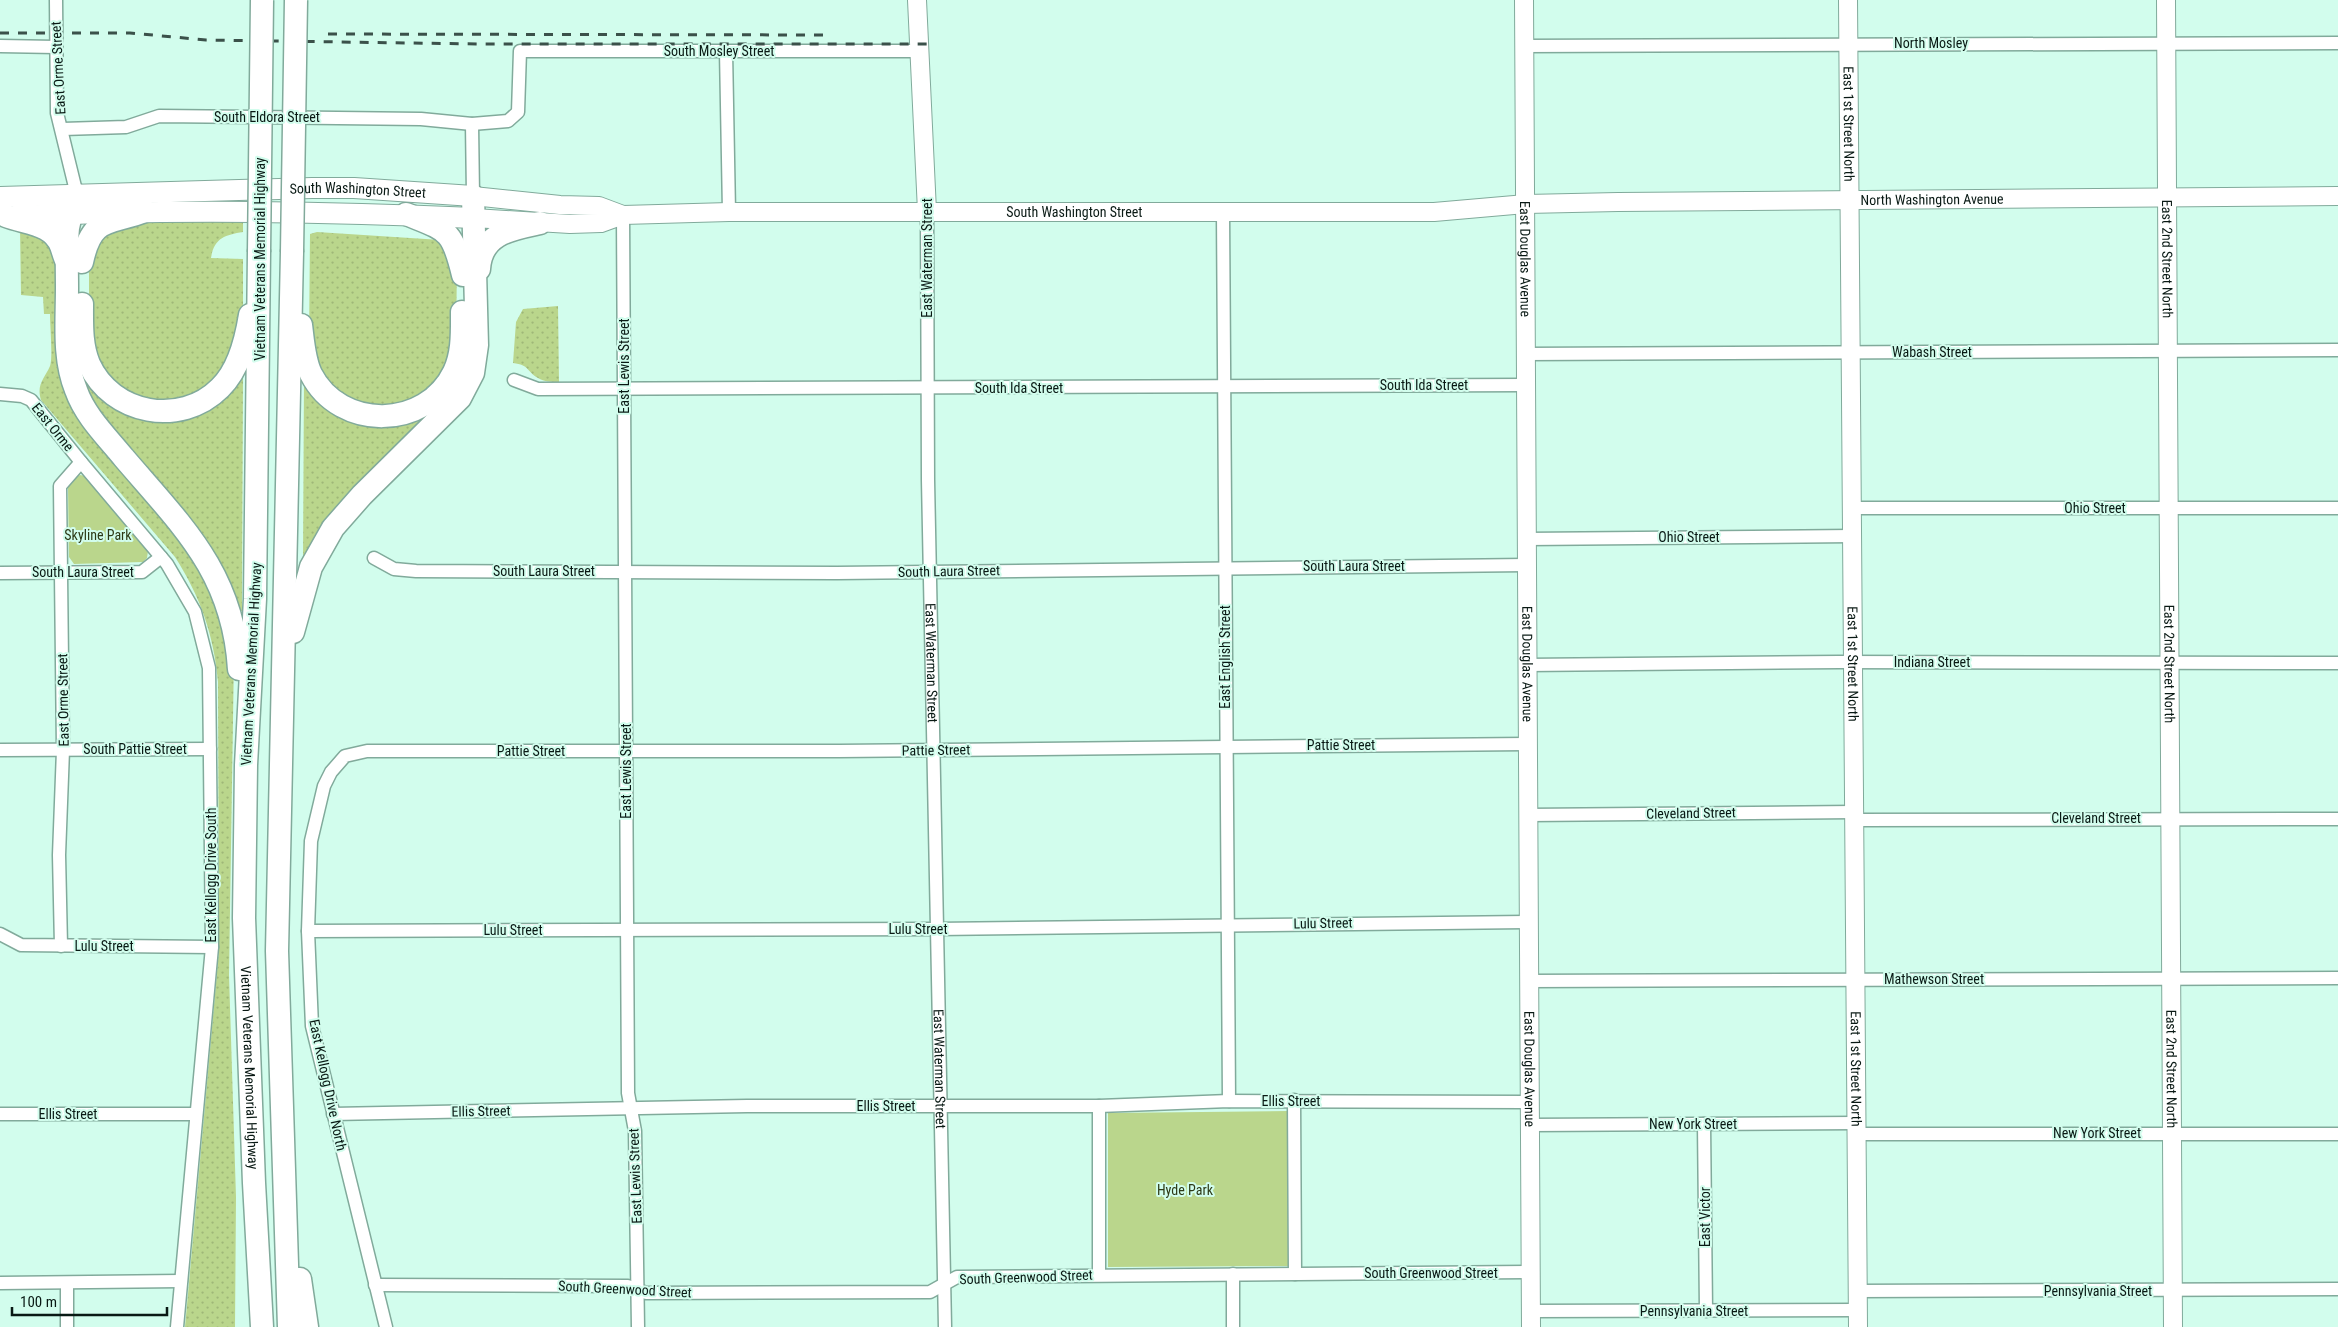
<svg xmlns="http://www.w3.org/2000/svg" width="2338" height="1327" font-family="'Roboto Condensed',sans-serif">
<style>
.grass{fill:url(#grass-dots)}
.park{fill:#bad68c}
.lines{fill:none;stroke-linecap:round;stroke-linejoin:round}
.street-casing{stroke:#81aa9b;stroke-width:15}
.secondary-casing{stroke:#81aa9b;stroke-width:20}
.primary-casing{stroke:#81aa9b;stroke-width:22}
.highway-casing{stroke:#81aa9b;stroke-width:25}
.street{stroke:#fff;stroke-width:12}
.secondary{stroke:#fff;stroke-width:18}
.primary{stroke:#fff;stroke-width:20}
.highway{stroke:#fff;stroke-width:22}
.rail{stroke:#3b514a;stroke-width:3;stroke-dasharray:9 9;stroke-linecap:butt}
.highway-bridge-casing{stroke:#81aa9b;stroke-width:25;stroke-linecap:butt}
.highway-bridge{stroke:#fff;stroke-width:22}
.labels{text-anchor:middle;stroke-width:4;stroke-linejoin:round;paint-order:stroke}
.street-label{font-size:14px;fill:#091914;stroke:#d2fded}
.park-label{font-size:14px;fill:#2d3916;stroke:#d2fded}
</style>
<defs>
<pattern id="grass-dots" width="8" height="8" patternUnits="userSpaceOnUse" patternTransform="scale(1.25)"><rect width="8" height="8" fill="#bad68c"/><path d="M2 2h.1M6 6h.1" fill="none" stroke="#9fb778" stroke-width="1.8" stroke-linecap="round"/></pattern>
</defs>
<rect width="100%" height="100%" fill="#d2fded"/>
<path class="grass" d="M 243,221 L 243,232 C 225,235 214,238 211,258 L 243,259 L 243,318 L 230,361 L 200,396 L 141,403 L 100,372 L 89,328 L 89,253 L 92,243 L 127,223 Z
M 20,227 L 56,245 L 62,362 L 202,559 L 234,655 L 229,975 L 236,1197 L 235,1327 L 185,1327 L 219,950 L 218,682 C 214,635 200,596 175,557 L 41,400 C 36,384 45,378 50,366 C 53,359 50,325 50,314 L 44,314 L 43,297 L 21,295 Z
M 317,232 L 441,240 L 457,257 L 456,349 L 425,398 L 371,411 L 320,379 L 309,342 L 310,234 Z
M 558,306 L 559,382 C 552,382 544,382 538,378 C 526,371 530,365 513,363 L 516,322 L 523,309 Z
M 81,358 L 155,417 L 243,371 L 242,611 L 236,611 L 106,427 L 83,389 Z
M 467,375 L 303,562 L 304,378 L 364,419 Z"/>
<path class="park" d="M 80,475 L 86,476 L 148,551 L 147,558 L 143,562 L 74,564 L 69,557 L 68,488 L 70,480 Z
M 1289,1111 L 1290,1266 L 1108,1267 L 1108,1113 Z"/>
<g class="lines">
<g class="street-casing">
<g id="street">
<path d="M 56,0 L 57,113 L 77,195"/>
<path d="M 0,46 L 56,47"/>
<path d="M 1525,46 L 2338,43"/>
<path d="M 726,51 L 729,212"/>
<path d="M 472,124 L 473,196"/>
<path d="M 63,129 L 126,127 L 159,116 L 421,119 L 472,124 L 508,121 L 518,112 L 520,51 L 918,51"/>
<path id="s1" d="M 927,211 L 928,480 L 945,1327"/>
<path d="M 1223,213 L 1229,1101"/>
<path d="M 623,215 L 628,1093 L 635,1131 L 638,1327"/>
<path d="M 1525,354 L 2338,350"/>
<path d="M 514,380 L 538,389 L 1525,385"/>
<path d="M 0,394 L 22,396 L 31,400 L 81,462 L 167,564 L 195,612 L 209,668 L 212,947 L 177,1327"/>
<path d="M 1852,508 L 2338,508"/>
<path d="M 1526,539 L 1853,536"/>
<path d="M 374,558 L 394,569 L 416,571 L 837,573 L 1526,565"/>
<path d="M 0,573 L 142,572 L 161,557"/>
<path d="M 1526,665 L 1839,662 L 2338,663"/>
<path d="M 0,750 L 210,749"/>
<path d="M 1528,815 L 1854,812"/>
<path d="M 1854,820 L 2338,819"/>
<path d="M 308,931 L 937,929 L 1529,922"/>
<path d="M 0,934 L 21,945 L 212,947"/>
<path d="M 61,946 L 59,855 L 63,750 L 60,486 L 81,462"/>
<path d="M 1529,981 L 2338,978"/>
<path d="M 1294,1100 L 1295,1274"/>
<path d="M 1099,1106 L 1099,1275"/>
<path d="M 0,1114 L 196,1114"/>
<path d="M 333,1114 L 747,1106 L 1099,1106 L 1229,1101 L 1530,1102"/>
<path d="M 1704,1124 L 1706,1311"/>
<path d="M 1530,1125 L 1856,1123"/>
<path d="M 1856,1134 L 2338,1134"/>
<path d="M 0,1283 L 181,1281"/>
<path d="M 67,1283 L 67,1327"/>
<path d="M 375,1285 L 628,1286 L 646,1293 L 930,1292 L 957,1277 L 1531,1272"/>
<path d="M 1858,1291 L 2338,1289"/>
<path d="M 1531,1311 L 1858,1310"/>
<path d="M 386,1327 L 312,1026 L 308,931 L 311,841 L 324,786 L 331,772 L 345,756 L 367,751 L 839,751 L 1527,744"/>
<path d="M 1233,1327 L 1233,1274"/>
</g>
</g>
<g class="secondary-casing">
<g id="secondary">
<path d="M 917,0 L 927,211"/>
<path id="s2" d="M 1524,0 L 1531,1327"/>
<path id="s3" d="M 1848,0 L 1858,1327"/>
<path id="s4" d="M 2166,0 L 2173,1327"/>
<path d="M 473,196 L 560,205 L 599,206 L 623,215"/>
<path id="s5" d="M 474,218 L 570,224 L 601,223 L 623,215 L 729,212 L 1434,212 L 1526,204 L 1618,202 L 2338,196"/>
</g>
</g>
<g class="primary-casing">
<g id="primary">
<path id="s6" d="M 0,197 L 312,188 L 354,188 L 473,196"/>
<path d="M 14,216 C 168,209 321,211 474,218"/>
</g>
</g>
<g class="highway-casing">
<g id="highway">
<path d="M 77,195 C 74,205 70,217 68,228 C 66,248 67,268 67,288 C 67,322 63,358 76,390 C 85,416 107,437 124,458 C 183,527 233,573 239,669"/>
<path d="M 406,214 C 448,231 452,229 463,275"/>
<path d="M 6,216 C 26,224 52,223 61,246 C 63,251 64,257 67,262"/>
<path id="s7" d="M 259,252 L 255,599 L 246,765 L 244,918 L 254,1183 L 262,1327"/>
<path d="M 82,262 C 92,215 109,225 145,211"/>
<path d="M 479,269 C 481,233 512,229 540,223"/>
<path d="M 82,304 C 82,324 81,345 89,364 C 112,415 181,427 220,388 C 239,370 246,340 250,315"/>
<path d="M 301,325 C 303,340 304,360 311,374 C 340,431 426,430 454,372 C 463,353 462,332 462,312"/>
<path d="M 293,632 L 311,567 L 333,528 L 362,495 L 460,398 L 473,373 L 477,345 L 473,196"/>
<path d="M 300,1279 L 307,1327"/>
<path d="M 289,1327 L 277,951 L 292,252"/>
</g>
</g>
<use href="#street" class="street"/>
<use href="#secondary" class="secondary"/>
<use href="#primary" class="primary"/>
<use href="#highway" class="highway"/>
<path class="rail" d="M 0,33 L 130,33 L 206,40 L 477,44 L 928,44
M 328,34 L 830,35"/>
<g class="highway-bridge-casing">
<path id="highway-bridge" d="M 259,252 L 262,0
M 292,252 L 296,0"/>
</g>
<use href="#highway-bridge" class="highway-bridge"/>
</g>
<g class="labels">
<g class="street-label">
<text x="1931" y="48">North Mosley</text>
<text x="719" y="56">South Mosley Street</text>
<text transform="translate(58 68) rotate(-93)" y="5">East Orme Street</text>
<text x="267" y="122">South Eldora Street</text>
<text dy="5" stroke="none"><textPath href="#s3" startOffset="124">East 1st Street North</textPath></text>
<text dy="5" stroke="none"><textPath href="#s6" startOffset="358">South Washington Street</textPath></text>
<text dy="5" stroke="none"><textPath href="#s5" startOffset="1460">North Washington Avenue</textPath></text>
<text dy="5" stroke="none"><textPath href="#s5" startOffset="602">South Washington Street</textPath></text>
<text transform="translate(927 258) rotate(-90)" y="5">East Waterman Street</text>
<text transform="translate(260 259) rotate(-90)" y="5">Vietnam Veterans Memorial Highway</text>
<text dy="5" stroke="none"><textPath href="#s2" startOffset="259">East Douglas Avenue</textPath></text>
<text dy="5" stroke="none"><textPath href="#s4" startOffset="259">East 2nd Street North</textPath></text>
<text x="1932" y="357">Wabash Street</text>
<text transform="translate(624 366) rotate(-90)" y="5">East Lewis Street</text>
<text x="1424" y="390">South Ida Street</text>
<text x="1019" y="393">South Ida Street</text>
<text transform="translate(53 427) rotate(51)" y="5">East Orme</text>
<text x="2095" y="513">Ohio Street</text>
<text x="1689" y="542">Ohio Street</text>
<text x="1354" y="571">South Laura Street</text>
<text x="544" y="576">South Laura Street</text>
<text transform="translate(949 571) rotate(-1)" y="5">South Laura Street</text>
<text x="83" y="577">South Laura Street</text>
<text transform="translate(1225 657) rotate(-90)" y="5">East English Street</text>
<text x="1932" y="667">Indiana Street</text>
<text dy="5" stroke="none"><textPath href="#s1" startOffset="452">East Waterman Street</textPath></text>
<text dy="5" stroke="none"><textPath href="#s3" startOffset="664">East 1st Street North</textPath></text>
<text dy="5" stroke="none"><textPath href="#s4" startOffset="664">East 2nd Street North</textPath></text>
<text transform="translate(251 664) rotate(-87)" y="5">Vietnam Veterans Memorial Highway</text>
<text dy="5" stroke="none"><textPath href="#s2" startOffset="664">East Douglas Avenue</textPath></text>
<text transform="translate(63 700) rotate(-91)" y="5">East Orme Street</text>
<text x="1341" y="750">Pattie Street</text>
<text x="135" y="754">South Pattie Street</text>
<text transform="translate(936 750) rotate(-1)" y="5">Pattie Street</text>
<text x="531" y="756">Pattie Street</text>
<text transform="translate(626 771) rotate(-90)" y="5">East Lewis Street</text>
<text transform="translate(1691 813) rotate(-1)" y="5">Cleveland Street</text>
<text x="2096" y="823">Cleveland Street</text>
<text transform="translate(211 875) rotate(-90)" y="5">East Kellogg Drive South</text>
<text transform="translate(1323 923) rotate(-1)" y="5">Lulu Street</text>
<text x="918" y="934">Lulu Street</text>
<text x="513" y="935">Lulu Street</text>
<text x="104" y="951">Lulu Street</text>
<text x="1934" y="984">Mathewson Street</text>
<text dy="5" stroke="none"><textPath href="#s7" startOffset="816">Vietnam Veterans Memorial Highway</textPath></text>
<text dy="5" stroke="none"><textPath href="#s1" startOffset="858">East Waterman Street</textPath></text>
<text dy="5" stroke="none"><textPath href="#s2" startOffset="1069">East Douglas Avenue</textPath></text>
<text dy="5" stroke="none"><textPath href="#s3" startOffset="1069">East 1st Street North</textPath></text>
<text dy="5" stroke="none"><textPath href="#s4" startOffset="1069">East 2nd Street North</textPath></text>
<text transform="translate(328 1085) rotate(78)" y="5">East Kellogg Drive North</text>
<text x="1291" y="1106">Ellis Street</text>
<text x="886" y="1111">Ellis Street</text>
<text transform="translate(481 1111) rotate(-1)" y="5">Ellis Street</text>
<text x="68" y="1119">Ellis Street</text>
<text x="1693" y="1129">New York Street</text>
<text x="2097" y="1138">New York Street</text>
<text transform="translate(635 1176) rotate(-92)" y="5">East Lewis Street</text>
<text transform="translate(1705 1217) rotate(-90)" y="5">East Victor</text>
<text x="1431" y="1278">South Greenwood Street</text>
<text transform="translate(1026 1277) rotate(-2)" y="5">South Greenwood Street</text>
<text transform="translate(625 1289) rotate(3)" y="5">South Greenwood Street</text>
<text x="2098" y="1296">Pennsylvania Street</text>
<text x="1694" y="1316">Pennsylvania Street</text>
</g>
<g class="park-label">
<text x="98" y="540">Skyline Park</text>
<text x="1185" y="1195">Hyde Park</text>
</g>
</g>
<path d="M12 1307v8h155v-8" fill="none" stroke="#091914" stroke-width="2.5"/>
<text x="20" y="1307" font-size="15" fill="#091914" stroke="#d2fded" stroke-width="4" paint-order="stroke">100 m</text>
</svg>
